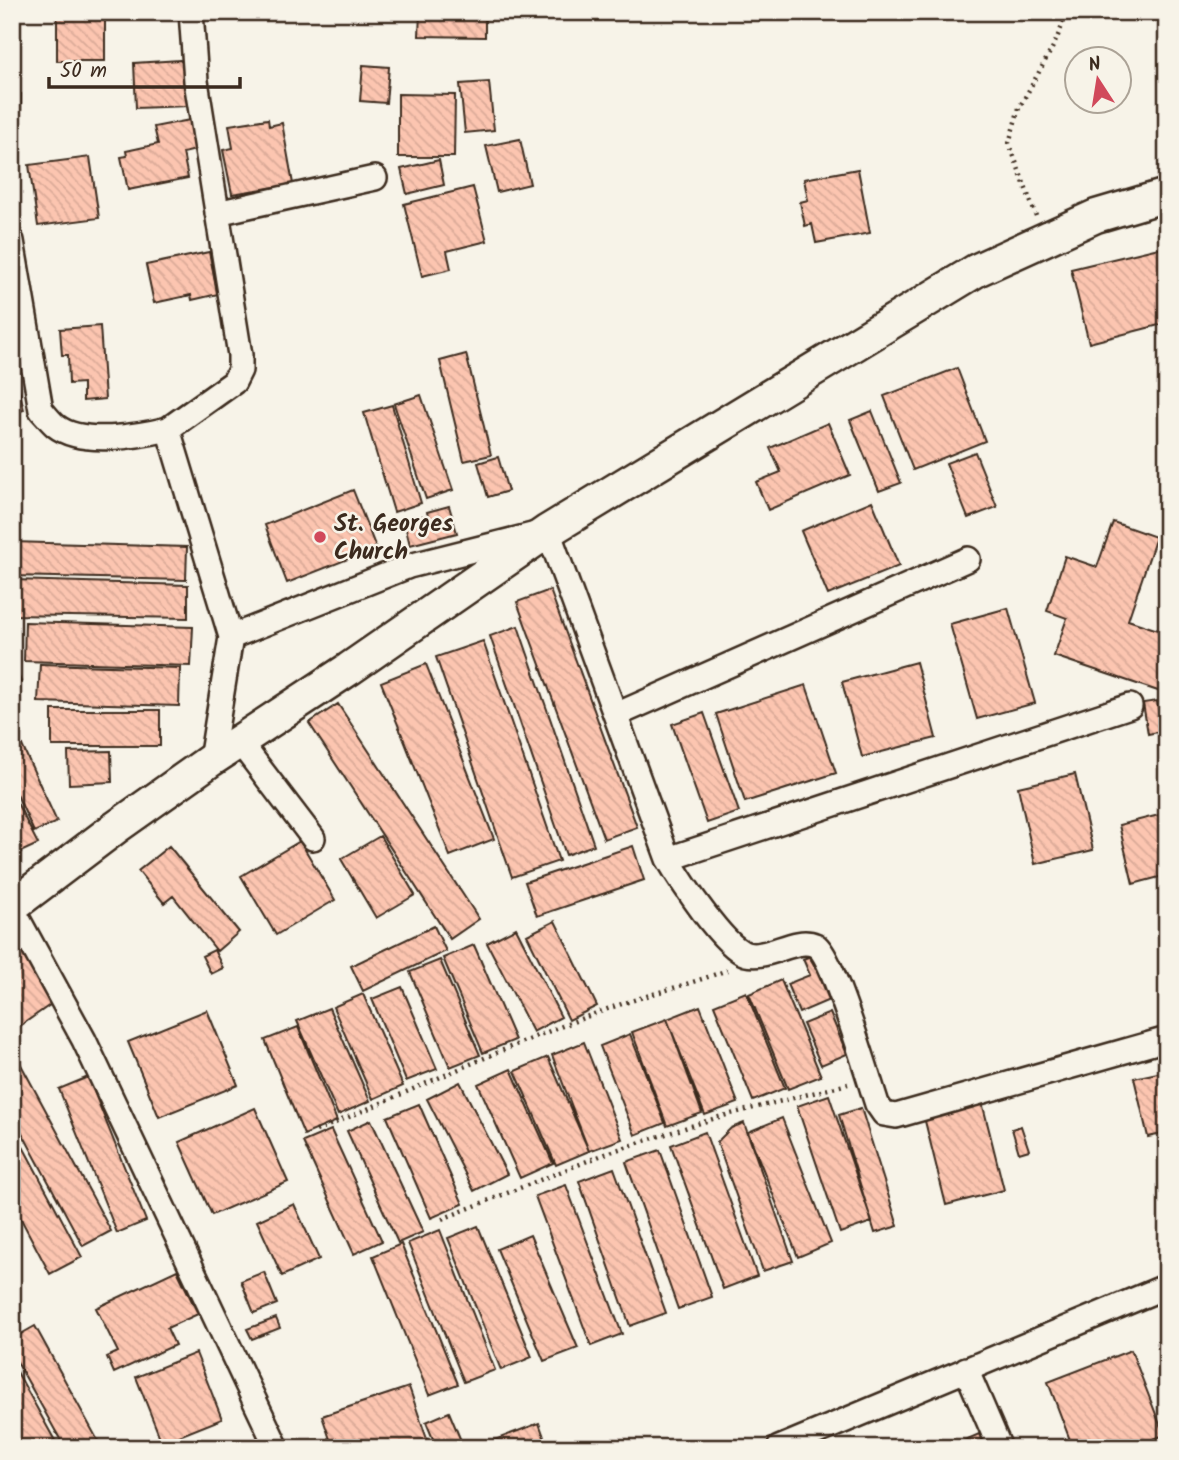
<svg xmlns="http://www.w3.org/2000/svg" width="1179" height="1460" font-family="Kalam,sans-serif">
<style>
.building{fill:url(#building-back-hatch);stroke:#3b2a1e;stroke-width:2}
.lines{fill:none;stroke-linecap:round;stroke-linejoin:round}
.street-casing{stroke:#3b2a1e;stroke-width:28}
.secondary-casing{stroke:#3b2a1e;stroke-width:37}
.path{stroke:#3b2a1e;stroke-width:4.5;stroke-dasharray:2 5;stroke-linecap:butt}
.street{stroke:#f7f3e8;stroke-width:23}
.secondary{stroke:#f7f3e8;stroke-width:32}
.poi-dot{fill:#d1495b;stroke:#f7f3e8;stroke-width:2.5}
.labels{text-anchor:middle;stroke-width:5;stroke-linejoin:round;paint-order:stroke}
.poi-label{font-size:24px;font-weight:bold;fill:#3b2a1e;stroke:#f7f3e8;text-anchor:start}
</style>
<defs>
<pattern id="building-back-hatch" width="6" height="6" patternUnits="userSpaceOnUse" patternTransform="scale(1.75)"><rect width="6" height="6" fill="#fcc5b0"/><path d="M-1 5l2 2M0 0l6 6M5-1l2 2" fill="none" stroke="#d9a997"/></pattern>
</defs>
<rect width="100%" height="100%" fill="#f7f3e8"/>
<filter id="ink" filterUnits="userSpaceOnUse"><feTurbulence type="fractalNoise" baseFrequency=".0143" numOctaves="2"/><feDisplacementMap in="SourceGraphic" scale="14" xChannelSelector="R" yChannelSelector="G"/><feConvolveMatrix kernelMatrix="1 2 1 2 8 2 1 2 1" color-interpolation-filters="sRGB"/></filter>
<g filter="url(#ink)">
<path class="building" d="M 12,12 L 18,12 L 16,87 L 12,87 Z
M 57,12 L 105,12 L 105,61 L 57,61 Z
M 420,12 L 485,12 L 485,37 L 419,36 Z
M 180,60 L 187,68 L 188,106 L 136,108 L 134,63 Z
M 363,65 L 389,67 L 386,103 L 360,101 Z
M 489,82 L 494,130 L 465,133 L 460,84 Z
M 12,94 L 21,94 L 19,190 L 12,190 Z
M 398,94 L 455,95 L 454,157 L 398,157 Z
M 268,119 L 269,126 L 282,123 L 293,184 L 232,194 L 223,150 L 233,148 L 229,125 Z
M 190,120 L 196,150 L 183,153 L 188,178 L 128,190 L 121,157 L 127,156 L 126,151 L 158,144 L 154,127 Z
M 520,139 L 530,184 L 497,192 L 486,146 Z
M 90,157 L 99,218 L 38,226 L 29,165 Z
M 439,160 L 444,185 L 407,194 L 401,169 Z
M 858,169 L 870,233 L 816,243 L 812,224 L 805,226 L 800,202 L 808,200 L 804,179 Z
M 473,187 L 487,241 L 447,251 L 451,269 L 422,276 L 404,204 Z
M 1167,246 L 1167,323 L 1089,343 L 1071,269 Z
M 209,252 L 218,294 L 192,300 L 191,295 L 154,303 L 146,265 Z
M 12,318 L 23,361 L 13,363 L 24,410 L 12,413 Z
M 100,326 L 105,399 L 83,401 L 83,383 L 69,384 L 68,355 L 62,355 L 60,329 Z
M 466,354 L 491,455 L 464,461 L 440,361 Z
M 957,368 L 985,441 L 913,470 L 884,396 Z
M 421,395 L 453,490 L 426,499 L 394,404 Z
M 392,405 L 421,503 L 394,512 L 364,413 Z
M 872,411 L 901,483 L 879,491 L 850,420 Z
M 828,423 L 850,475 L 768,510 L 756,482 L 781,472 L 770,448 Z
M 975,452 L 997,507 L 968,518 L 946,463 Z
M 498,457 L 508,491 L 488,497 L 478,463 Z
M 353,490 L 376,548 L 287,583 L 265,525 Z
M 872,501 L 899,566 L 828,595 L 801,531 Z
M 449,506 L 457,533 L 410,545 L 404,521 L 422,516 L 424,522 L 429,521 L 427,512 Z
M 1113,522 L 1156,537 L 1128,620 L 1167,633 L 1167,694 L 1054,656 L 1067,618 L 1047,611 L 1065,556 L 1097,567 Z
M 12,542 L 187,547 L 186,580 L 12,576 Z
M 13,580 L 188,585 L 188,618 L 12,615 Z
M 550,590 L 637,827 L 604,839 L 517,602 Z
M 1008,608 L 1035,703 L 977,719 L 950,624 Z
M 25,622 L 193,627 L 191,666 L 24,661 Z
M 518,626 L 594,845 L 566,855 L 490,636 Z
M 483,641 L 559,861 L 512,877 L 436,657 Z
M 916,662 L 936,738 L 862,757 L 842,682 Z
M 40,664 L 180,668 L 179,706 L 38,702 Z
M 426,664 L 494,839 L 450,856 L 381,682 Z
M 15,667 L 21,682 L 12,686 L 12,669 Z
M 806,685 L 836,773 L 745,802 L 716,714 Z
M 1157,701 L 1163,731 L 1148,734 L 1143,703 Z
M 338,704 L 479,919 L 450,939 L 309,723 Z
M 52,710 L 160,710 L 160,746 L 52,746 Z
M 704,713 L 739,812 L 707,823 L 672,724 Z
M 20,741 L 57,822 L 34,832 L 12,784 L 12,745 Z
M 111,751 L 112,782 L 69,784 L 68,752 Z
M 1075,774 L 1093,850 L 1035,864 L 1018,787 Z
M 12,793 L 38,844 L 12,856 Z
M 1167,813 L 1167,875 L 1133,884 L 1119,825 Z
M 380,836 L 415,895 L 376,918 L 341,859 Z
M 300,841 L 335,900 L 276,935 L 241,876 Z
M 169,846 L 239,932 L 217,951 L 173,896 L 164,903 L 138,871 Z
M 633,846 L 644,880 L 537,916 L 525,882 Z
M 555,921 L 597,1006 L 569,1020 L 527,935 Z
M 434,926 L 446,951 L 363,991 L 351,966 Z
M 516,928 L 561,1017 L 533,1032 L 487,943 Z
M 15,942 L 57,1000 L 20,1026 L 12,1015 L 12,944 Z
M 474,945 L 515,1040 L 483,1053 L 443,958 Z
M 214,950 L 223,968 L 211,974 L 202,956 Z
M 816,954 L 834,998 L 799,1013 L 787,984 L 810,975 L 803,959 Z
M 440,960 L 480,1055 L 450,1067 L 410,972 Z
M 781,980 L 821,1076 L 788,1089 L 749,994 Z
M 402,987 L 437,1069 L 406,1081 L 372,999 Z
M 746,992 L 785,1088 L 753,1101 L 714,1005 Z
M 363,994 L 403,1086 L 373,1099 L 333,1007 Z
M 700,1006 L 738,1103 L 705,1115 L 667,1019 Z
M 329,1008 L 370,1101 L 338,1115 L 297,1021 Z
M 207,1010 L 238,1085 L 159,1117 L 128,1042 Z
M 830,1013 L 847,1054 L 821,1065 L 803,1024 Z
M 667,1019 L 702,1113 L 667,1126 L 632,1032 Z
M 298,1027 L 337,1121 L 304,1135 L 265,1040 Z
M 630,1034 L 665,1123 L 635,1135 L 600,1046 Z
M 584,1042 L 622,1139 L 589,1151 L 552,1055 Z
M 12,1048 L 111,1231 L 83,1246 L 12,1114 Z
M 548,1057 L 589,1151 L 556,1165 L 515,1071 Z
M 511,1069 L 553,1163 L 520,1178 L 478,1084 Z
M 1167,1071 L 1167,1133 L 1148,1137 L 1134,1078 Z
M 88,1077 L 146,1221 L 117,1233 L 59,1089 Z
M 460,1082 L 507,1174 L 474,1191 L 427,1099 Z
M 829,1095 L 872,1222 L 840,1233 L 797,1106 Z
M 982,1102 L 1004,1190 L 946,1205 L 924,1117 Z
M 419,1104 L 463,1204 L 431,1218 L 387,1117 Z
M 255,1108 L 288,1182 L 212,1215 L 179,1142 Z
M 861,1108 L 898,1226 L 875,1233 L 839,1115 Z
M 782,1118 L 831,1243 L 798,1257 L 748,1132 Z
M 371,1120 L 423,1232 L 398,1243 L 347,1131 Z
M 744,1123 L 793,1261 L 763,1271 L 717,1142 L 731,1128 Z
M 12,1126 L 82,1257 L 50,1274 L 12,1202 Z
M 1021,1126 L 1029,1150 L 1019,1153 L 1012,1129 Z
M 331,1130 L 382,1241 L 354,1254 L 303,1142 Z
M 705,1132 L 757,1276 L 723,1289 L 671,1145 Z
M 660,1150 L 712,1297 L 678,1309 L 626,1162 Z
M 614,1168 L 666,1313 L 630,1326 L 579,1181 Z
M 566,1185 L 622,1334 L 591,1346 L 535,1196 Z
M 294,1204 L 319,1259 L 282,1276 L 257,1221 Z
M 478,1226 L 532,1357 L 501,1370 L 448,1238 Z
M 440,1230 L 495,1370 L 464,1382 L 408,1243 Z
M 530,1235 L 578,1348 L 544,1361 L 497,1249 Z
M 401,1244 L 458,1384 L 429,1395 L 373,1256 Z
M 177,1270 L 198,1314 L 167,1328 L 175,1345 L 114,1373 L 107,1357 L 118,1352 L 96,1308 Z
M 264,1272 L 277,1304 L 254,1313 L 241,1281 Z
M 276,1318 L 280,1328 L 252,1339 L 247,1329 Z
M 35,1326 L 102,1448 L 65,1448 L 12,1353 L 12,1339 Z
M 1131,1350 L 1164,1435 L 1131,1448 L 1073,1448 L 1048,1382 Z
M 196,1353 L 222,1419 L 162,1443 L 136,1377 Z
M 12,1363 L 59,1448 L 22,1448 L 12,1430 Z
M 409,1387 L 428,1442 L 409,1448 L 333,1448 L 322,1416 Z
M 449,1412 L 464,1448 L 432,1448 L 436,1446 L 426,1422 Z
M 539,1423 L 548,1448 L 495,1448 L 492,1441 Z
M 979,1434 L 985,1448 L 947,1448 Z"/>
<g class="lines">
<g class="street-casing">
<path id="street" d="M 217,213 L 375,178
M 12,241 L 41,410 C 46,415 50,421 56,426 C 81,446 139,436 168,429 L 231,637 L 211,760
M 168,429 L 234,382 L 240,370 L 240,355 L 196,81 L 191,12
M 231,637 L 409,566 L 548,531 L 668,859 C 681,881 723,946 746,954 C 750,955 758,955 762,954 C 778,952 799,938 815,945 C 832,953 869,1080 877,1104 L 884,1114 L 896,1116 L 1167,1039
M 616,715 L 968,559
M 239,741 L 313,838
M 668,859 L 1130,706
M 12,908 L 84,1040 L 277,1448
M 966,1369 L 1000,1448
M 779,1448 L 1167,1286"/>
</g>
<g class="secondary-casing">
<path id="secondary" d="M 12,906 L 115,828 L 211,760 L 349,669 L 548,531 L 977,270 L 1096,216 L 1167,195"/>
</g>
<path class="path" d="M 1036,216 L 1009,143 L 1019,108 L 1054,45 L 1068,12
M 316,1131 C 416,1089 514,1042 616,1006 C 653,993 691,984 727,970
M 442,1219 L 610,1152 L 719,1117 L 848,1084"/>
<use href="#street" class="street"/>
<use href="#secondary" class="secondary"/>
</g>
</g>
<circle class="poi-dot" cx="320" cy="537" r="7"/>
<g class="labels">
<g class="poi-label">
<text x="334" y="531">St. Georges<tspan x="334" dy="28">Church</tspan></text>
</g>
</g>
<rect width="1179" height="1460" fill="none" stroke="#f7f3e8" stroke-width="42"/>
<rect x="21" y="21" width="1137" height="1418" fill="none" stroke="#3b2a1e" stroke-width="2.5" filter="url(#ink)"/>
<g transform="translate(1098 80) rotate(348)"><circle r="33" fill="#f7f3e8" stroke="#aca397" stroke-width="2"/>
<path d="M0-5L12 26L0 18L-12 26Z" fill="#d1495b"/>
<text y="-10" font-size="19" font-weight="bold" text-anchor="middle" fill="#3b2a1e">N</text>
</g>
<path d="M49 77v10h191v-10" fill="none" stroke="#3b2a1e" stroke-width="3.5"/>
<text x="60" y="77" font-size="21" fill="#3b2a1e" stroke="#f7f3e8" stroke-width="5" paint-order="stroke">50 m</text>
</svg>
